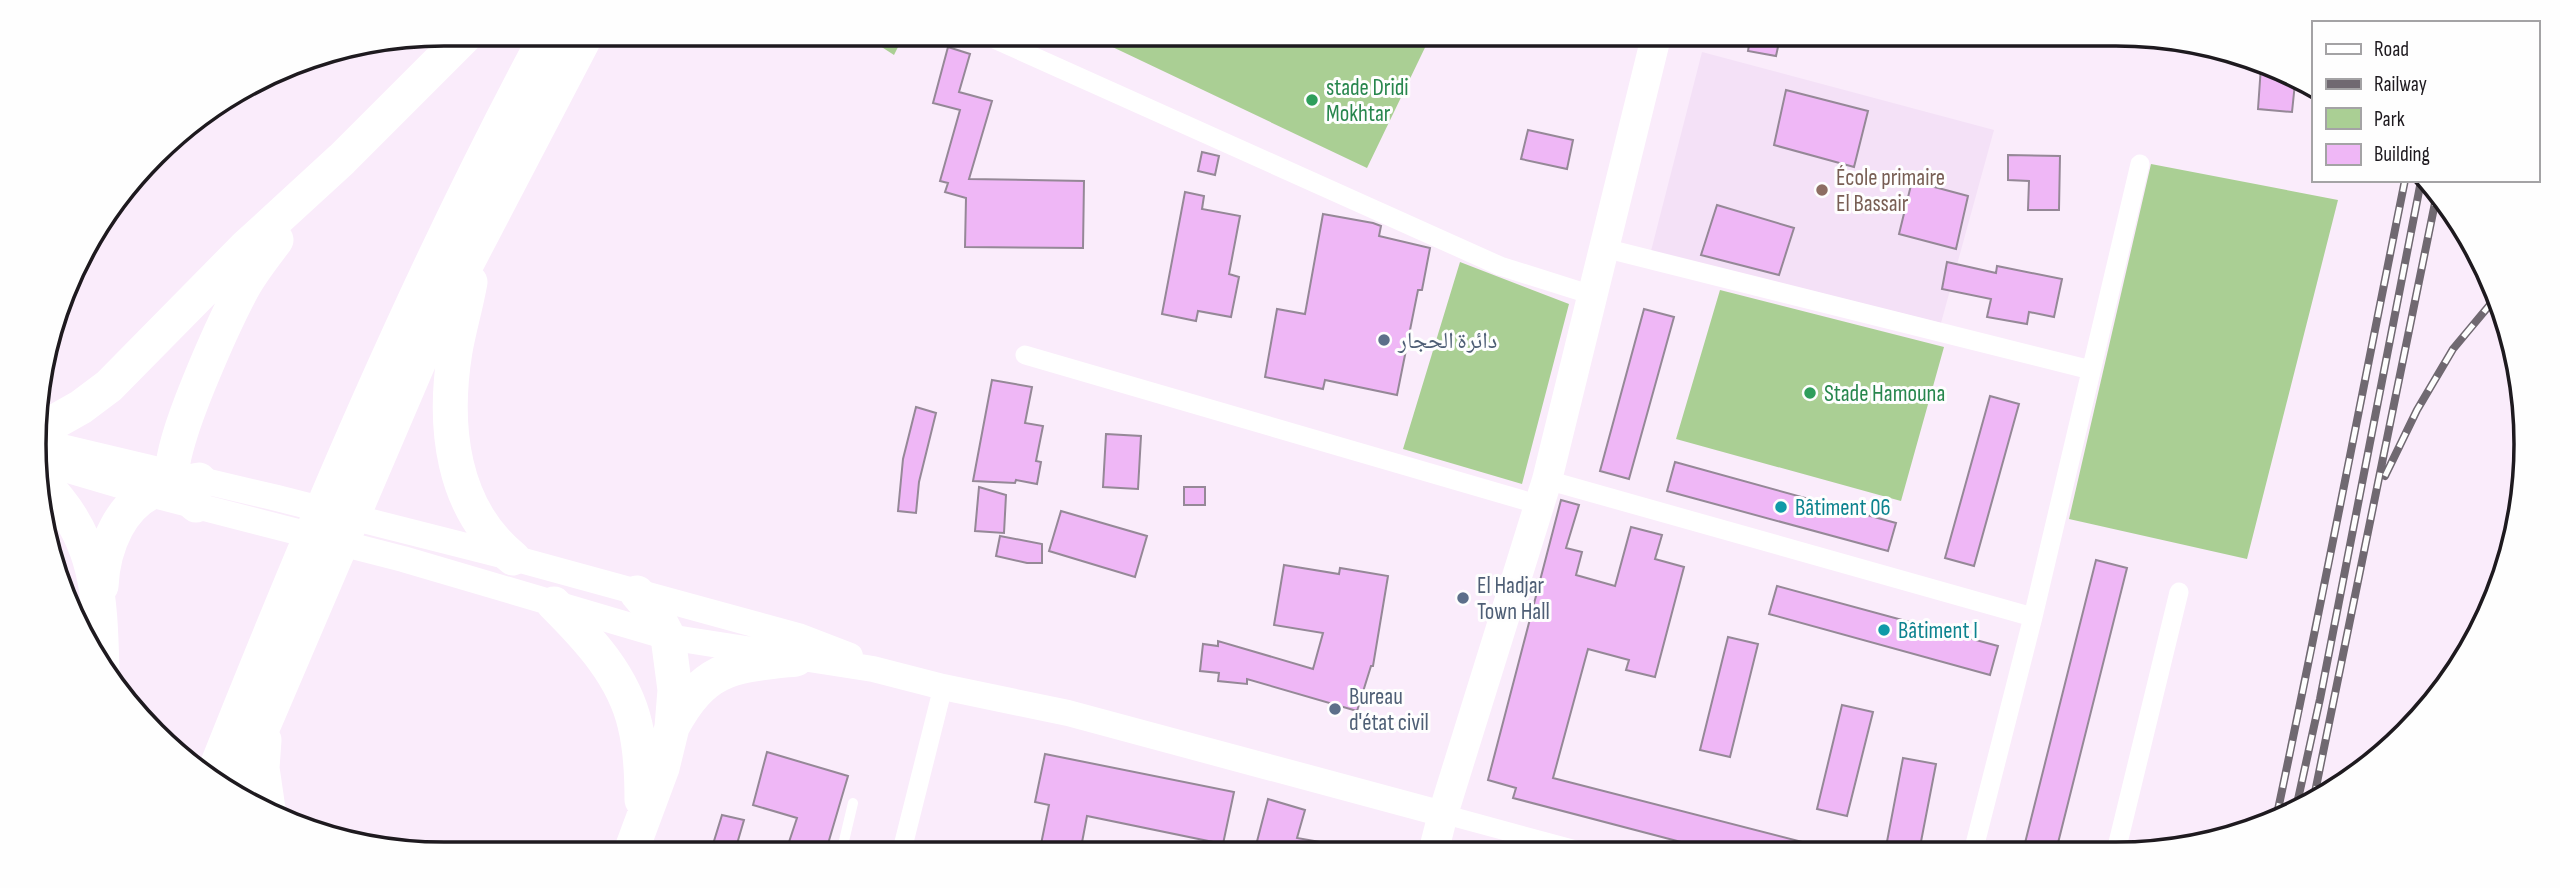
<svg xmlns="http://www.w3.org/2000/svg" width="2560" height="888" font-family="'Sofia Sans Condensed','Noto Naskh Arabic',sans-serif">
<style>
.built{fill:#f4e1f7}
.green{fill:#aacf94}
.building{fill:#efb7f6;stroke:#958897;stroke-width:2}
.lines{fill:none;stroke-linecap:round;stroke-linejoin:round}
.lane{stroke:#fff;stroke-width:10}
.street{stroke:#fff;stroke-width:19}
.secondary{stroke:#fff;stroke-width:26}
.primary{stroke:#fff;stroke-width:30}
.highway{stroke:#fff;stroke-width:35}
.rail-casing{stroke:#706971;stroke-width:8}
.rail{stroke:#fefefe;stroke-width:5;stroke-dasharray:16;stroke-linecap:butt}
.leisure-dot{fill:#2e9e5b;stroke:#fefefe;stroke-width:2.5}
.education-dot{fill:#8d6e63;stroke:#fefefe;stroke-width:2.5}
.service-dot{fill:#5c6f8a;stroke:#fefefe;stroke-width:2.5}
.culture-dot{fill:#0f9aa8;stroke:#fefefe;stroke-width:2.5}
.labels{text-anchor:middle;stroke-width:6;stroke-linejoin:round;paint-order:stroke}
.leisure-label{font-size:23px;fill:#27864d;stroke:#fefefe;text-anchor:start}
.education-label{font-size:23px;fill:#785e54;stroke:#fefefe;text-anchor:start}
.service-label{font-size:23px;fill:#4e5e75;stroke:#fefefe;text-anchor:start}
.culture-label{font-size:23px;fill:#0d838f;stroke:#fefefe;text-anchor:start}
.rim{fill:none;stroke:#1e1a1f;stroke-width:3.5}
</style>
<rect width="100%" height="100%" fill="#faecfb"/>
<path class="built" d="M 1702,52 L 1994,130 L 1941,323 L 1651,251 Z"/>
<path class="green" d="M 860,33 L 905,33 L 894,55 Z
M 1083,33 L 1432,33 L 1367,168 Z
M 2151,164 L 2338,200 L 2247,559 L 2069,519 Z
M 1460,262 L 1569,304 L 1522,484 L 1403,449 Z
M 1720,290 L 1944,347 L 1901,501 L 1676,439 Z"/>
<path class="building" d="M 1751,33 L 1781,33 L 1776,56 L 1748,51 Z
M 948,47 L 970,54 L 959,92 L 992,101 L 969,179 L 1084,181 L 1083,248 L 965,247 L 966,198 L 945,192 L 948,183 L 940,181 L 960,110 L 933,103 Z
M 2261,66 L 2295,83 L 2292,112 L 2258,109 Z
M 1786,90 L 1868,111 L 1854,167 L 1774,145 Z
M 1528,130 L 1573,140 L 1567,169 L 1521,159 Z
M 1202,152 L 1219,156 L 1215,175 L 1198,171 Z
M 2008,155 L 2060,156 L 2059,210 L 2028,210 L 2029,181 L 2008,180 Z
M 1912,181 L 1968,196 L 1956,249 L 1899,234 Z
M 1185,192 L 1204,196 L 1202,209 L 1240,216 L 1229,274 L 1239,277 L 1231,317 L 1198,311 L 1196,321 L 1162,314 Z
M 1717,205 L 1794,228 L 1779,275 L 1701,255 Z
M 1323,214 L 1373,223 L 1381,226 L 1379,236 L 1430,248 L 1422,290 L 1418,290 L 1397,395 L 1325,380 L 1323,389 L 1265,377 L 1277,309 L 1305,314 Z
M 1947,262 L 1996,273 L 1997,266 L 2062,279 L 2054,317 L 2029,312 L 2027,324 L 1987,317 L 1991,299 L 1942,289 Z
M 1644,309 L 1674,317 L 1629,479 L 1600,471 Z
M 992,380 L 1032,387 L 1025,423 L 1043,426 L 1036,461 L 1041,462 L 1037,484 L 1016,480 L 1015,483 L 973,481 Z
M 1990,396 L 2019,404 L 1974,566 L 1945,558 Z
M 916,407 L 936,413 L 919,482 L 916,513 L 898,511 L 903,459 Z
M 1106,434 L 1141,436 L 1138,489 L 1103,487 Z
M 1675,462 L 1896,523 L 1888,551 L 1667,491 Z
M 979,487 L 1006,495 L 1004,533 L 975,531 Z
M 1184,487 L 1205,487 L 1205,505 L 1184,505 Z
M 1561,500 L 1579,505 L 1566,548 L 1582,552 L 1576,575 L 1615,586 L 1631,527 L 1662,535 L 1655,559 L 1684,567 L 1655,677 L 1626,670 L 1629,660 L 1588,649 L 1553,778 L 1818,846 L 1817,852 L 1719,852 L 1513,798 L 1516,788 L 1488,780 Z
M 1061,511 L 1147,536 L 1135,577 L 1049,551 Z
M 1000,536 L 1042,544 L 1042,563 L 1027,563 L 996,556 Z
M 2096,560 L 2127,568 L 2056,851 L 2025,843 Z
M 1284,565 L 1339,574 L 1340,568 L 1388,576 L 1373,666 L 1371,666 L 1357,711 L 1247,679 L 1247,684 L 1218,681 L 1219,673 L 1200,671 L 1203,644 L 1218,646 L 1218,641 L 1313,669 L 1323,633 L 1274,625 Z
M 1777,586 L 1998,646 L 1990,675 L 1769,614 Z
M 1728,637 L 1758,644 L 1730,757 L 1700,750 Z
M 1842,705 L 1873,712 L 1847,816 L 1817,809 Z
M 767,752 L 848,776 L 825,854 L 785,854 L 797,818 L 753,805 Z
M 1045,754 L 1234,792 L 1223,844 L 1087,816 L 1080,853 L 1039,854 L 1049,805 L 1035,802 Z
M 1903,758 L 1936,764 L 1919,852 L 1885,852 Z
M 1268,799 L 1305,810 L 1297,838 L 1332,844 L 1331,853 L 1254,853 Z
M 722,815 L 744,820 L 734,854 L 710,854 Z"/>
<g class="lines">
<path class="lane" d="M 853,803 L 843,845 L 867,854
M 751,854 L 752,851 L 762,854"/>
<path class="street" d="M 981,33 L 1500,266 L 1592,295
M 1604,248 L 2091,370
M 1025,355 L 1540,505
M 1547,480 L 2033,617
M 1443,814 L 1583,852
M 2116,851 L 2179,592
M 1973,852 L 2033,617 L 2140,164
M 901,854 L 943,687"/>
<path class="secondary" d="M 40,442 L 277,498 L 513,558 L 798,636 L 850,656
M 41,462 L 150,494 L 403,559 L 668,637 L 873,669 L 943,687 L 1068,713 L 1443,814"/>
<path class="primary" d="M 1433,853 L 1443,814 L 1547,480 L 1657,33"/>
<path class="highway" d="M 470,282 C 466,305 459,328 455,351 C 443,425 451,508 513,558
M 39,426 L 58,420 L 81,407 L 109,386 L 245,248 L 342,159 L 468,33
M 43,483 C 99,538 100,598 102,671
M 196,505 C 188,497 176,488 173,476 C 166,448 226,319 242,289 C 251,272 264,256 276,240
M 101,586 C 103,548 120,501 161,488 C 173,484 186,483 199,480
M 554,604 C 588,638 624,676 635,725 C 641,749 642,775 642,800
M 672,727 C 705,666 732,666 796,659
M 264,740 L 262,768 L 268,809
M 211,781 C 312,527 418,274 548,33
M 234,794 L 434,326 L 587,33
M 630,854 L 662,768 L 672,727 L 675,690 L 668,637 L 658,618 L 637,593"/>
<g class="rail-casing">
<path id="rail" d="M 2385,476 L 2417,410 L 2453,349 L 2493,301
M 2313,802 L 2436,198
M 2295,813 L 2320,699 L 2421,181
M 2276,819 C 2321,607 2362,393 2405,180"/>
</g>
<use href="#rail" class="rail"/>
</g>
<g class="leisure-dot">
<circle cx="1312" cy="100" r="7"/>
<circle cx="1810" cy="393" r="7"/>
</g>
<circle class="education-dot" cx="1822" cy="190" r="7"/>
<g class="service-dot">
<circle cx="1384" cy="340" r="7"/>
<circle cx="1463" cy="598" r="7"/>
<circle cx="1335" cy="709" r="7"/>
</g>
<g class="culture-dot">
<circle cx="1781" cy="507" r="7"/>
<circle cx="1884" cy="630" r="7"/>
</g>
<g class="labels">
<g class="leisure-label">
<text x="1326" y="95">stade Dridi<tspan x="1326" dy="26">Mokhtar</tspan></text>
<text x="1824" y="401">Stade Hamouna</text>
</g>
<g class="education-label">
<text x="1836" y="185">École primaire<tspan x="1836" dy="26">El Bassair</tspan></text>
</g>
<g class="service-label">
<text x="1398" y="348">دائرة الحجار</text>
<text x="1477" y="593">El Hadjar<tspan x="1477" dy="26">Town Hall</tspan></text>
<text x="1349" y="704">Bureau<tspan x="1349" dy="26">d'état civil</tspan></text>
</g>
<g class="culture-label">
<text x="1795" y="515">Bâtiment 06</text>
<text x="1898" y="638">Bâtiment I</text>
</g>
</g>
<path d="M0 0H2560V888H0ZM444 46H2116A398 398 0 0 1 2514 444V444A398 398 0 0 1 2116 842H444A398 398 0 0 1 46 444V444A398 398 0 0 1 444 46Z" fill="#fefefe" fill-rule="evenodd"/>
<path class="rim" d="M444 46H2116A398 398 0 0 1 2514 444V444A398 398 0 0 1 2116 842H444A398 398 0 0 1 46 444V444A398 398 0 0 1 444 46Z"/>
<rect x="2312" y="21" width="228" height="161" fill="#fefefe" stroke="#a4a3a5" stroke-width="2"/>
<rect x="2326" y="44" width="35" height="10" fill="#ffffff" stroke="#a4a3a5" stroke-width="2"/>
<text x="2374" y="56" font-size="21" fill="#1e1a1f">Road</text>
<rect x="2326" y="79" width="35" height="10" fill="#706971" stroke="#a4a3a5" stroke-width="2"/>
<text x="2374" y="91" font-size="21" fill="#1e1a1f">Railway</text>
<rect x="2326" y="108" width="35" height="21" fill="#aacf94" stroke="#a4a3a5" stroke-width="2"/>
<text x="2374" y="126" font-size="21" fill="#1e1a1f">Park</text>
<rect x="2326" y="144" width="35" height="21" fill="#efb7f6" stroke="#a4a3a5" stroke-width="2"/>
<text x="2374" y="161" font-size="21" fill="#1e1a1f">Building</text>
</svg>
